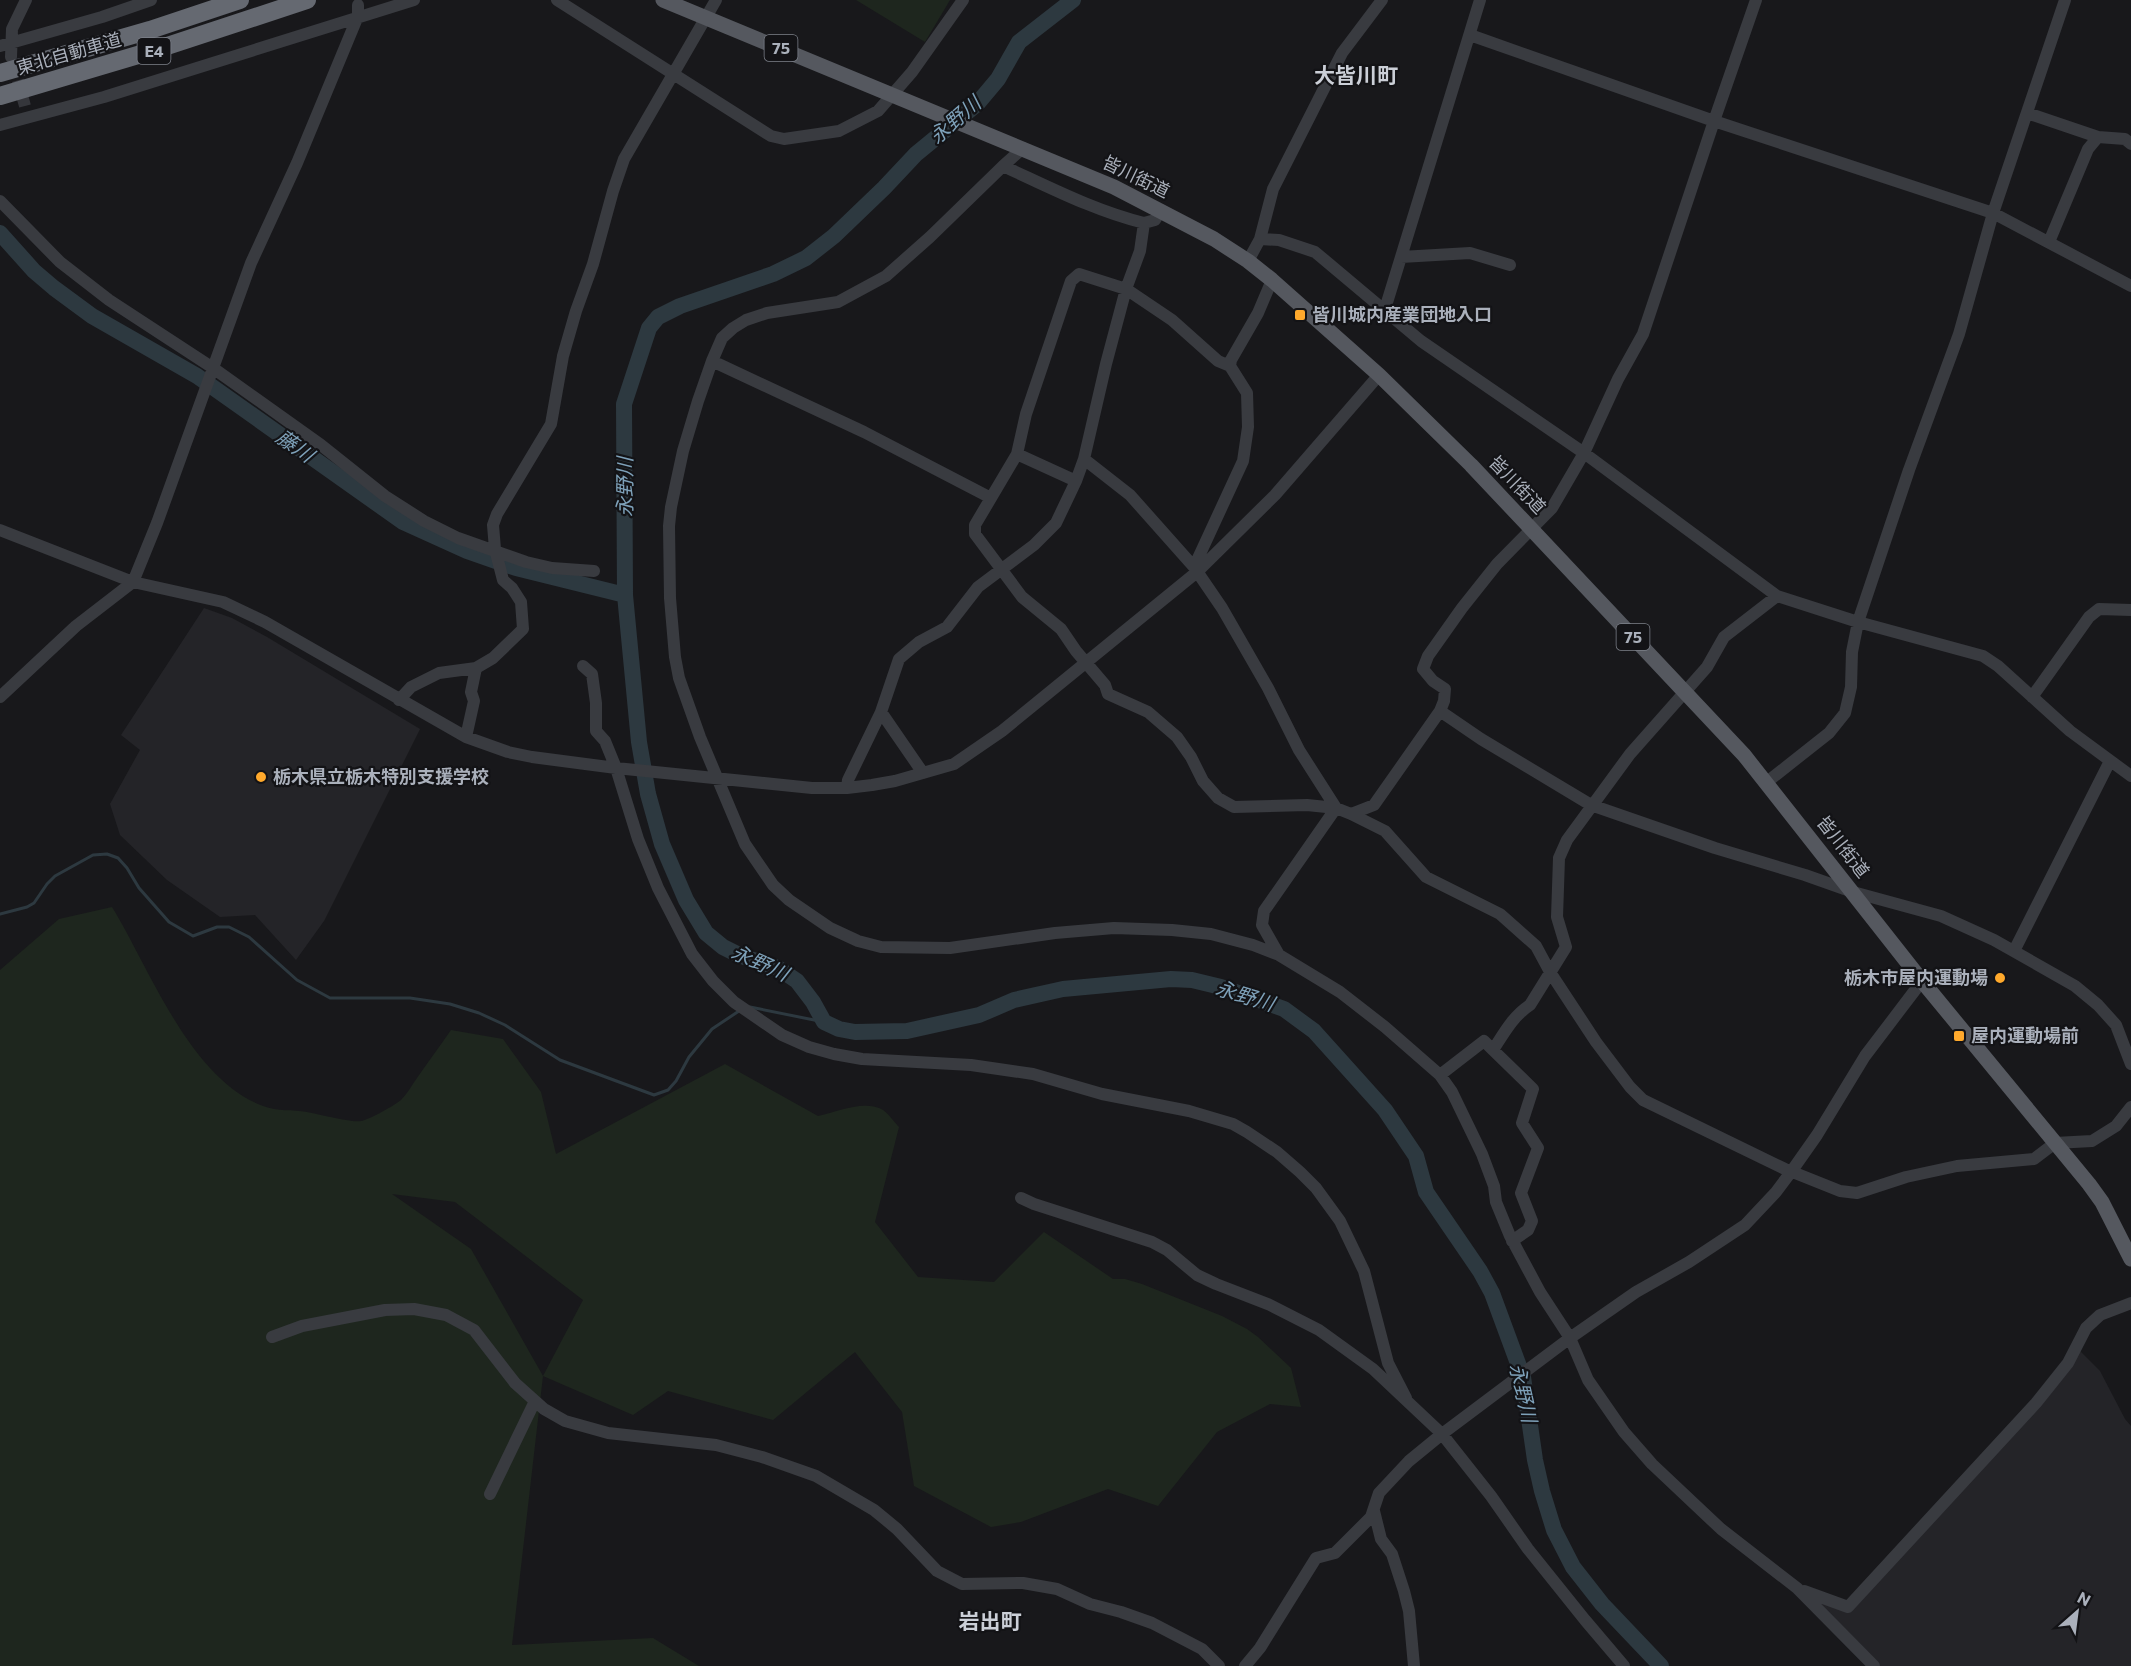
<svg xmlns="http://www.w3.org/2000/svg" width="2131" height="1666" font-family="Commissioner,'Noto Sans JP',sans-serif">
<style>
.built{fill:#242428}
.green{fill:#1e261e;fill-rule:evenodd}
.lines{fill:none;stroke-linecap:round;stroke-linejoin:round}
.stream{stroke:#2d3940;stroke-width:3}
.river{stroke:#2d3940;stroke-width:16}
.minor-tunnel{stroke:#35363b;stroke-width:12;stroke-dasharray:12 6;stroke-linecap:butt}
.minor{stroke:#393b40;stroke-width:12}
.major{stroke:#55585f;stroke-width:15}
.highway{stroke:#656971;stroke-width:18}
.poi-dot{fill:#ffa92c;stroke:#131316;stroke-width:2}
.labels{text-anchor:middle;stroke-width:4.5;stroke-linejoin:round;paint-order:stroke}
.shield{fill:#131316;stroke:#7d818a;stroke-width:1.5}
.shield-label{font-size:16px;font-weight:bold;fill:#aab0bb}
.street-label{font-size:18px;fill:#aab0bb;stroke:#131316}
.poi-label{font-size:18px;font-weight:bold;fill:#aab0bb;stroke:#131316;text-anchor:start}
.water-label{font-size:20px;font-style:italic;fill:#7ea1b9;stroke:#131316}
.quarter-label{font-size:21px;font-weight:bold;fill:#cbcfd7;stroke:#131316}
</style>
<rect width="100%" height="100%" fill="#18181b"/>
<path class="built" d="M 204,608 L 232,618 L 267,637 L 420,729 L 324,921 L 296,960 L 255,915 L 220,917 L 167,880 L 120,835 L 110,804 L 140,750 L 121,735 Z
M 2079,1350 L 2100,1371 L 2125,1419 L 2131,1426 L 2131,1666 L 1878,1666 L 1810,1598 L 1851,1610 Z"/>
<path class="green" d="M 856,0 L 950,0 L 925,42 Z
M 112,907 C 150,969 190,1079 263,1106 C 278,1112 292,1109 307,1112 C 318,1114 352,1123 361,1121 C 369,1120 395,1105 401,1100 C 407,1094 412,1085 417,1078 C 428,1062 440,1046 451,1030 L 503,1039 L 541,1092 L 556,1154 L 725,1064 L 818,1116 C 837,1112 865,1099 883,1110 C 889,1114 894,1122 899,1127 L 875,1222 L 918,1277 L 994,1282 L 1044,1232 L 1113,1279 L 1125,1279 L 1142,1284 L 1222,1316 L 1247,1329 L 1258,1337 L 1291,1368 L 1301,1407 L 1270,1404 L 1217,1432 L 1158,1506 L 1108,1489 L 1021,1522 L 991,1527 L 914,1486 L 902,1412 L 855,1352 L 773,1420 L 668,1391 L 633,1415 L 543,1376 L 512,1645 L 653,1638 L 699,1666 L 0,1666 L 0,970 L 59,919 ZM 392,1194 L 455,1202 L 583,1300 L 543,1376 L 471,1249 Z"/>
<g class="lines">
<path class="stream" d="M 0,914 L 27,907 L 34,903 L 47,884 L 55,876 L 93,855 L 107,854 L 118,858 L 127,868 L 139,888 L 169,922 L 193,936 L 217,927 L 229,927 L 249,937 L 297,980 L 330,998 L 410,998 L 450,1004 L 479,1013 L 505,1025 L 560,1060 L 654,1095 L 668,1090 L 676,1081 L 689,1057 L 712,1029 L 739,1011
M 750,1007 L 824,1022"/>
<path class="river" d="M 1073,0 L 1019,42 L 998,79 L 977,104 L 916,154 L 884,188 L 834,236 L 806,258 L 773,274 L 680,306 L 658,317 L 649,328 L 624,404 L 625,595 L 639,742 L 648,794 L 662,844 L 686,900 L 706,933 L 723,947 L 741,956 L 778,968 L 797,981 L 813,1002 L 824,1022 L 839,1029 L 855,1032 L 907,1031 L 979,1015 L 1014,1000 L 1063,989 L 1171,979 L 1192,980 L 1221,987 L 1259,1000 L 1284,1009 L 1314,1031 L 1385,1110 L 1416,1156 L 1426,1192 L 1480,1271 L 1492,1293 L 1523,1377 L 1535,1460 L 1542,1491 L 1554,1530 L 1573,1567 L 1602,1604 L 1661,1666
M 0,233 L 34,271 L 54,288 L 92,316 L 197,376 L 403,522 L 467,551 L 516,568 L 625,595"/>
<path class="minor-tunnel" d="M 13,63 L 25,106"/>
<path class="minor" d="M 557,0 L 771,136 L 784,139 L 839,131 L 878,111 L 912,72 L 963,0
M 1470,35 L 1714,121 L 1756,0
M 0,46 L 102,17 L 151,0
M 11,57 L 12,29 L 26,0
M 2027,113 L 2098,137
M 0,125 L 104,97 L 414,0
M 1023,148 L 1003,166 C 1049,187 1095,211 1144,223
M 1003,166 L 930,237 L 886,276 L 838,302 L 767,313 L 746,320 L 733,328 L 722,338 L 712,361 L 698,401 L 683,451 L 671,507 L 669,526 L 670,598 L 675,657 L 679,678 L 700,737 L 745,844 L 773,885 L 789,900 L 830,928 L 858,941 L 881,947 L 950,948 L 1055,933 L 1114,928 L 1172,930 L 1211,934 L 1253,945 L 1279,955 L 1340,992 L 1385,1027 L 1440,1075 L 1452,1092 L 1482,1154 L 1494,1186 L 1496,1202 L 1510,1236 L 1540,1292 L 1570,1338 L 1588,1380 L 1624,1432 L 1652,1464 L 1721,1529 L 1797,1588 L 1874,1666
M 0,201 L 60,262 L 109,300 L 213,368 L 321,445 L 385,496 L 424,521 L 458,538 L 526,562 L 552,568 L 594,571
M 1260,239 L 1279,240 L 1315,252 L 1421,341 L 1584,453 L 1618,379 L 1643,334 L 1714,121 L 1993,213 L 2131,286
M 2049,242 L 2088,149 L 2098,137 L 2125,139 L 2131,144
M 1401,257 L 1480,0
M 1248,261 L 1260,239 L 1273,189 L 1342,53 L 1382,0
M 1385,309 L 1401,257 L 1470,253 L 1510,265
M 712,361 L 864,432 L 991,498
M 1230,366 L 1231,360 L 1258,313 L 1272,280
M 1017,454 L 1076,481
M 1084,459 L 1130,495 L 1194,567 L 1222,608 L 1268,688 L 1299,750 L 1336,808
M 0,530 L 133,582 L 223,602 L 265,622 L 466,737 L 508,752 L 532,757 L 616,768 L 812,788 L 847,788 L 872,785 L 895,781 L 954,764 L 1002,731 L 1197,572 L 1275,495 L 1379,375
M 1194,567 L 1243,461 L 1248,427 L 1247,393 L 1230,366 L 1218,361 L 1172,320 L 1126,289 L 1079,274 L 1071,281 L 1026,414 L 1017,454 L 975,525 L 975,534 L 1022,597 L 1061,629 L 1076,651 L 1105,685 L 1108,694 L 1148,712 L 1177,737 L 1191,757 L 1203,781 L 1218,798 L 1234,807 L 1307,805 L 1336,808 L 1351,814 L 1385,831 L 1426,877 L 1500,914 L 1536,946 L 1550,972 L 1596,1042 L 1630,1087 L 1643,1100 L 1785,1169 L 1840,1191 L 1857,1193 L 1906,1177 L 1957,1166 L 2034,1159 L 2055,1143 L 2092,1141 L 2116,1126 L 2131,1107
M 583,666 L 592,674 L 596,703 L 596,731 L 605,741 L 616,768 L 638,839 L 658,888 L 692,954 L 713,981 L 734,1002 L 782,1035 L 809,1047 L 834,1054 L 862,1059 L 971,1065 L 1033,1074 L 1102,1094 L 1189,1111 L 1233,1124 L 1247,1132 L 1277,1152 L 1300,1172 L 1316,1188 L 1340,1221 L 1364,1271 L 1388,1363 L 1406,1398
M 0,697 L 76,626 L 133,582 L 157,523 L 251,263 L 297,163 L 358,16 L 358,5
M 2032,697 L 2089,617 L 2099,609 L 2131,610
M 399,700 L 411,687 L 439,673 L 476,668 L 493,658 L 523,629 L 521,602 L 512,588 L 503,580 L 495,549 L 493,525 L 497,514 L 551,424 L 563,356 L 576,311 L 593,264 L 613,191 L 624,159 L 716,0
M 1440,711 L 1481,739 L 1591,805 L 1715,848 L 1805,875 L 1853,892 L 1941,916 L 1994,940 L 2075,986 L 2098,1005 L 2116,1025 L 2131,1064
M 466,737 L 474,701 L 471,692 L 476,668
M 923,773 L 881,712 L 899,659 L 919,642 L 947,627 L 978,587 L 1034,545 L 1056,523 L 1076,481 L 1084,459 L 1106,364 L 1126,289 L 1140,251 L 1144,223 L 1155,220 L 1161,210
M 1767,782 L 1829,733 L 1845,713 L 1851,687 L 1852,652 L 1858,622 L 1909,470 L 1959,334 L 1993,213 L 2065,0
M 847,788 L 848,780 L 881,712
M 1351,814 L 1374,805 L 1440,711 L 1444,701 L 1445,689 L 1433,681 L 1423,669 L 1428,656 L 1462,608 L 1497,564 L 1552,508 L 1584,453 L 1777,596
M 2014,951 L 2110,761
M 1279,955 L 1262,925 L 1264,911 L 1336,808
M 1493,1050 L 1533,1089 L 1522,1123 L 1538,1148 L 1521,1193 L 1532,1221 L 1528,1230 L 1512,1241
M 1440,1075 L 1484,1041 L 1493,1050 C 1504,1033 1513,1016 1530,1005 L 1566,947 L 1557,917 L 1559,858 L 1567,840 L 1630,754 L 1707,667 L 1724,637 L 1777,596 L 1858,622 L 1983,656 L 1998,666 L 2070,731 L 2131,776
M 1021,1198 L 1034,1204 L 1152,1242 L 1167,1250 L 1197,1275 L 1216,1284 L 1270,1305 L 1319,1330 L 1373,1369 L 1442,1434 L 1491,1496 L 1528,1549 L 1585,1620 L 1624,1666
M 272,1337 L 302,1326 L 385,1310 L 414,1309 L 446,1315 L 474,1330 L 515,1383 L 544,1409 L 565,1421 L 608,1433 L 716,1445 L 762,1457 L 816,1476 L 874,1510 L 897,1529 L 937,1571 L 962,1584 L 1023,1583 L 1057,1589 L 1090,1604 L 1121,1612 L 1152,1623 L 1202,1649 L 1219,1666
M 490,1494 L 535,1401
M 1374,1511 L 1381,1539 L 1392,1554 L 1404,1591 L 1409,1611 L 1414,1666
M 1804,1591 L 1848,1607 L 2036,1403 L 2068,1363 L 2086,1328 L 2100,1315 L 2131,1303
M 1245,1666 L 1260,1648 L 1316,1558 L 1335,1553 L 1371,1517 L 1379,1493 L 1409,1461 L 1442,1434 L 1570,1338 L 1636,1292 L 1689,1262 L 1745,1225 L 1776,1192 L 1791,1172 L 1817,1135 L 1865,1056 L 1922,981"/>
<path class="major" d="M 663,0 L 1114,187 L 1214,239 L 1248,261 L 1272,280 L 1379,375 L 1471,465 L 1744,755 L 1922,981 L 2089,1184 L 2102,1202 L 2131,1259"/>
<path class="highway" d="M 0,73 L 150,30 L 240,0
M 0,96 L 158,49 L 307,0"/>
</g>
<g class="poi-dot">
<rect x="1294" y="309" width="12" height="12" rx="3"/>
<circle cx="261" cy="777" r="6"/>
<circle cx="2000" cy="978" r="6"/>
<rect x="1953" y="1030" width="12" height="12" rx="3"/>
</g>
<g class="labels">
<g class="shield">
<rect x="764.5" y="35" width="33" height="26" rx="4.5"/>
<rect x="137.5" y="38" width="33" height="26" rx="4.5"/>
<rect x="1616.5" y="624" width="33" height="26" rx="4.5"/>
</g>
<g class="shield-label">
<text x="781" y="54">75</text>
<text x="154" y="57">E4</text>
<text x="1633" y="643">75</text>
</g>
<g class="street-label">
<text transform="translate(69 54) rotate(-16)" y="6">東北自動車道</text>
<text transform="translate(1136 177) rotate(26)" y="6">皆川街道</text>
<text transform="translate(1517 485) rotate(46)" y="6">皆川街道</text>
<text transform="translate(1843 847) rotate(52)" y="6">皆川街道</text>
</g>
<g class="poi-label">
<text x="1312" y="321">皆川城内産業団地入口</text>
<text x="273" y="783">栃木県立栃木特別支援学校</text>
<text x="1988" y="984" text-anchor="end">栃木市屋内運動場</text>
<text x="1971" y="1042">屋内運動場前</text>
</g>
<g class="water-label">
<text transform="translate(955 120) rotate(-41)" y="7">永野川</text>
<text transform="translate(295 446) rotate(35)" y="7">藤川</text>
<text transform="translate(625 487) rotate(-90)" y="7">永野川</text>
<text transform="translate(760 963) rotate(24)" y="7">永野川</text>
<text transform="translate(1245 996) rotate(17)" y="7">永野川</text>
<text transform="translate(1523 1393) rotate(77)" y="7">永野川</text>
</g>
<g class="quarter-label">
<text x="1356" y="83">大皆川町</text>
<text x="990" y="1629">岩出町</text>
</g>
</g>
<g transform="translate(2077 1612) rotate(28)" stroke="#131316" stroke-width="4.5" paint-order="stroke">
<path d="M0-4.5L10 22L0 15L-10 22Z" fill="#aab0bb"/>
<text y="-9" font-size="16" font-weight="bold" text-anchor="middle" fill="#aab0bb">N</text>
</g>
</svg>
